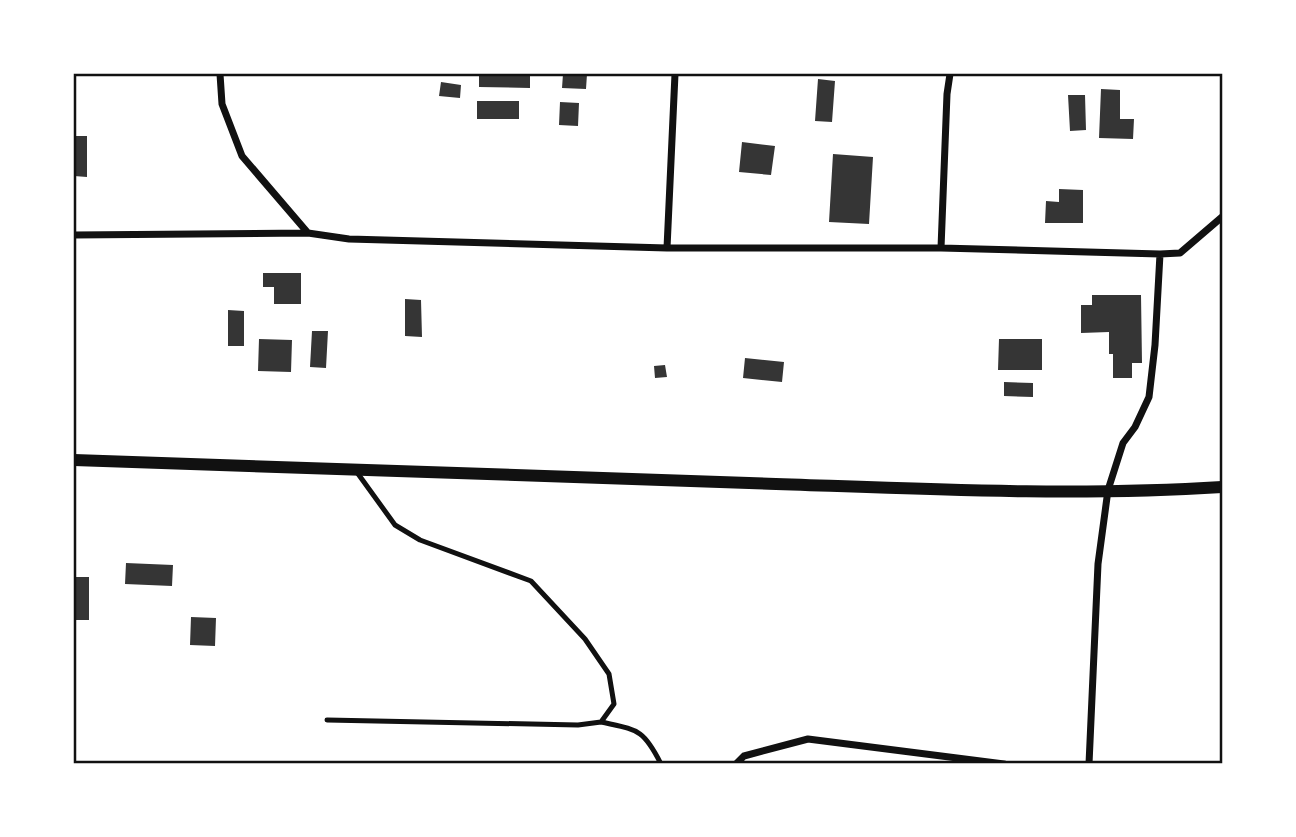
<svg xmlns="http://www.w3.org/2000/svg" width="1296" height="837" font-family="Raleway,sans-serif">
<style>
.building{fill:#353535}
.lines{fill:none;stroke-linecap:round;stroke-linejoin:round}
.service{stroke:#111;stroke-width:5}
.minor{stroke:#111;stroke-width:7}
.tertiary{stroke:#111;stroke-width:12}
.neatline{fill:none;stroke:#111;stroke-width:2.5}
</style>
<rect width="100%" height="100%" fill="#fff"/>
<path class="building" d="M 404,74 L 457,74 L 457,76 L 404,76 Z
M 479,74 L 530,74 L 530,88 L 479,87 Z
M 563,74 L 587,74 L 586,89 L 562,88 Z
M 818,79 L 835,81 L 832,122 L 815,121 Z
M 441,82 L 461,85 L 460,98 L 439,96 Z
M 1101,89 L 1120,90 L 1120,119 L 1134,119 L 1133,139 L 1099,138 Z
M 1068,95 L 1085,95 L 1086,130 L 1070,131 Z
M 477,101 L 519,101 L 519,119 L 477,119 Z
M 560,102 L 579,103 L 578,126 L 559,125 Z
M 74,136 L 87,136 L 87,177 L 74,176 Z
M 742,142 L 775,146 L 771,175 L 739,172 Z
M 833,154 L 873,157 L 869,224 L 829,222 Z
M 1059,189 L 1083,190 L 1083,223 L 1045,223 L 1046,201 L 1059,202 Z
M 263,273 L 301,273 L 301,304 L 274,304 L 274,287 L 263,287 Z
M 1092,295 L 1141,295 L 1142,363 L 1132,363 L 1132,378 L 1113,378 L 1113,354 L 1109,354 L 1109,332 L 1081,333 L 1081,305 L 1092,305 Z
M 405,299 L 421,300 L 422,337 L 405,336 Z
M 228,310 L 244,311 L 244,346 L 228,346 Z
M 312,331 L 328,331 L 326,368 L 310,367 Z
M 259,339 L 292,340 L 291,372 L 258,371 Z
M 999,339 L 1042,339 L 1042,370 L 998,370 Z
M 745,358 L 784,362 L 782,382 L 743,378 Z
M 665,365 L 667,377 L 655,378 L 654,366 Z
M 1004,382 L 1033,383 L 1033,397 L 1004,396 Z
M 126,563 L 173,565 L 172,586 L 125,584 Z
M 74,577 L 89,577 L 89,620 L 74,620 Z
M 191,617 L 216,618 L 215,646 L 190,645 Z"/>
<g class="lines">
<path class="service" d="M 327,720 L 578,725 L 601,722 L 614,704 L 609,674 L 585,639 L 531,581 L 420,540 L 395,525 L 356,471
M 601,722 C 637,730 643,728 661,764"/>
<path class="minor" d="M 220,74 L 222,104 L 242,156 L 308,233
M 74,235 L 308,233 L 349,239 L 667,248 L 941,248 L 1160,254 L 1180,253 L 1222,217
M 667,248 L 675,74
M 941,248 L 947,94 L 950,74
M 736,764 L 744,756 L 808,739 L 1004,764
M 1089,764 L 1098,564 L 1108,490 L 1123,443 L 1135,427 L 1149,397 L 1155,345 L 1160,254"/>
<path class="tertiary" d="M 74,460 C 299,469 524,476 749,483 C 906,488 1065,497 1222,487"/>
</g>
<rect width="1296" height="837" fill="none" stroke="#ffffff" stroke-width="150"/>
<rect x="75" y="75" width="1146" height="687" class="neatline"/>
</svg>
